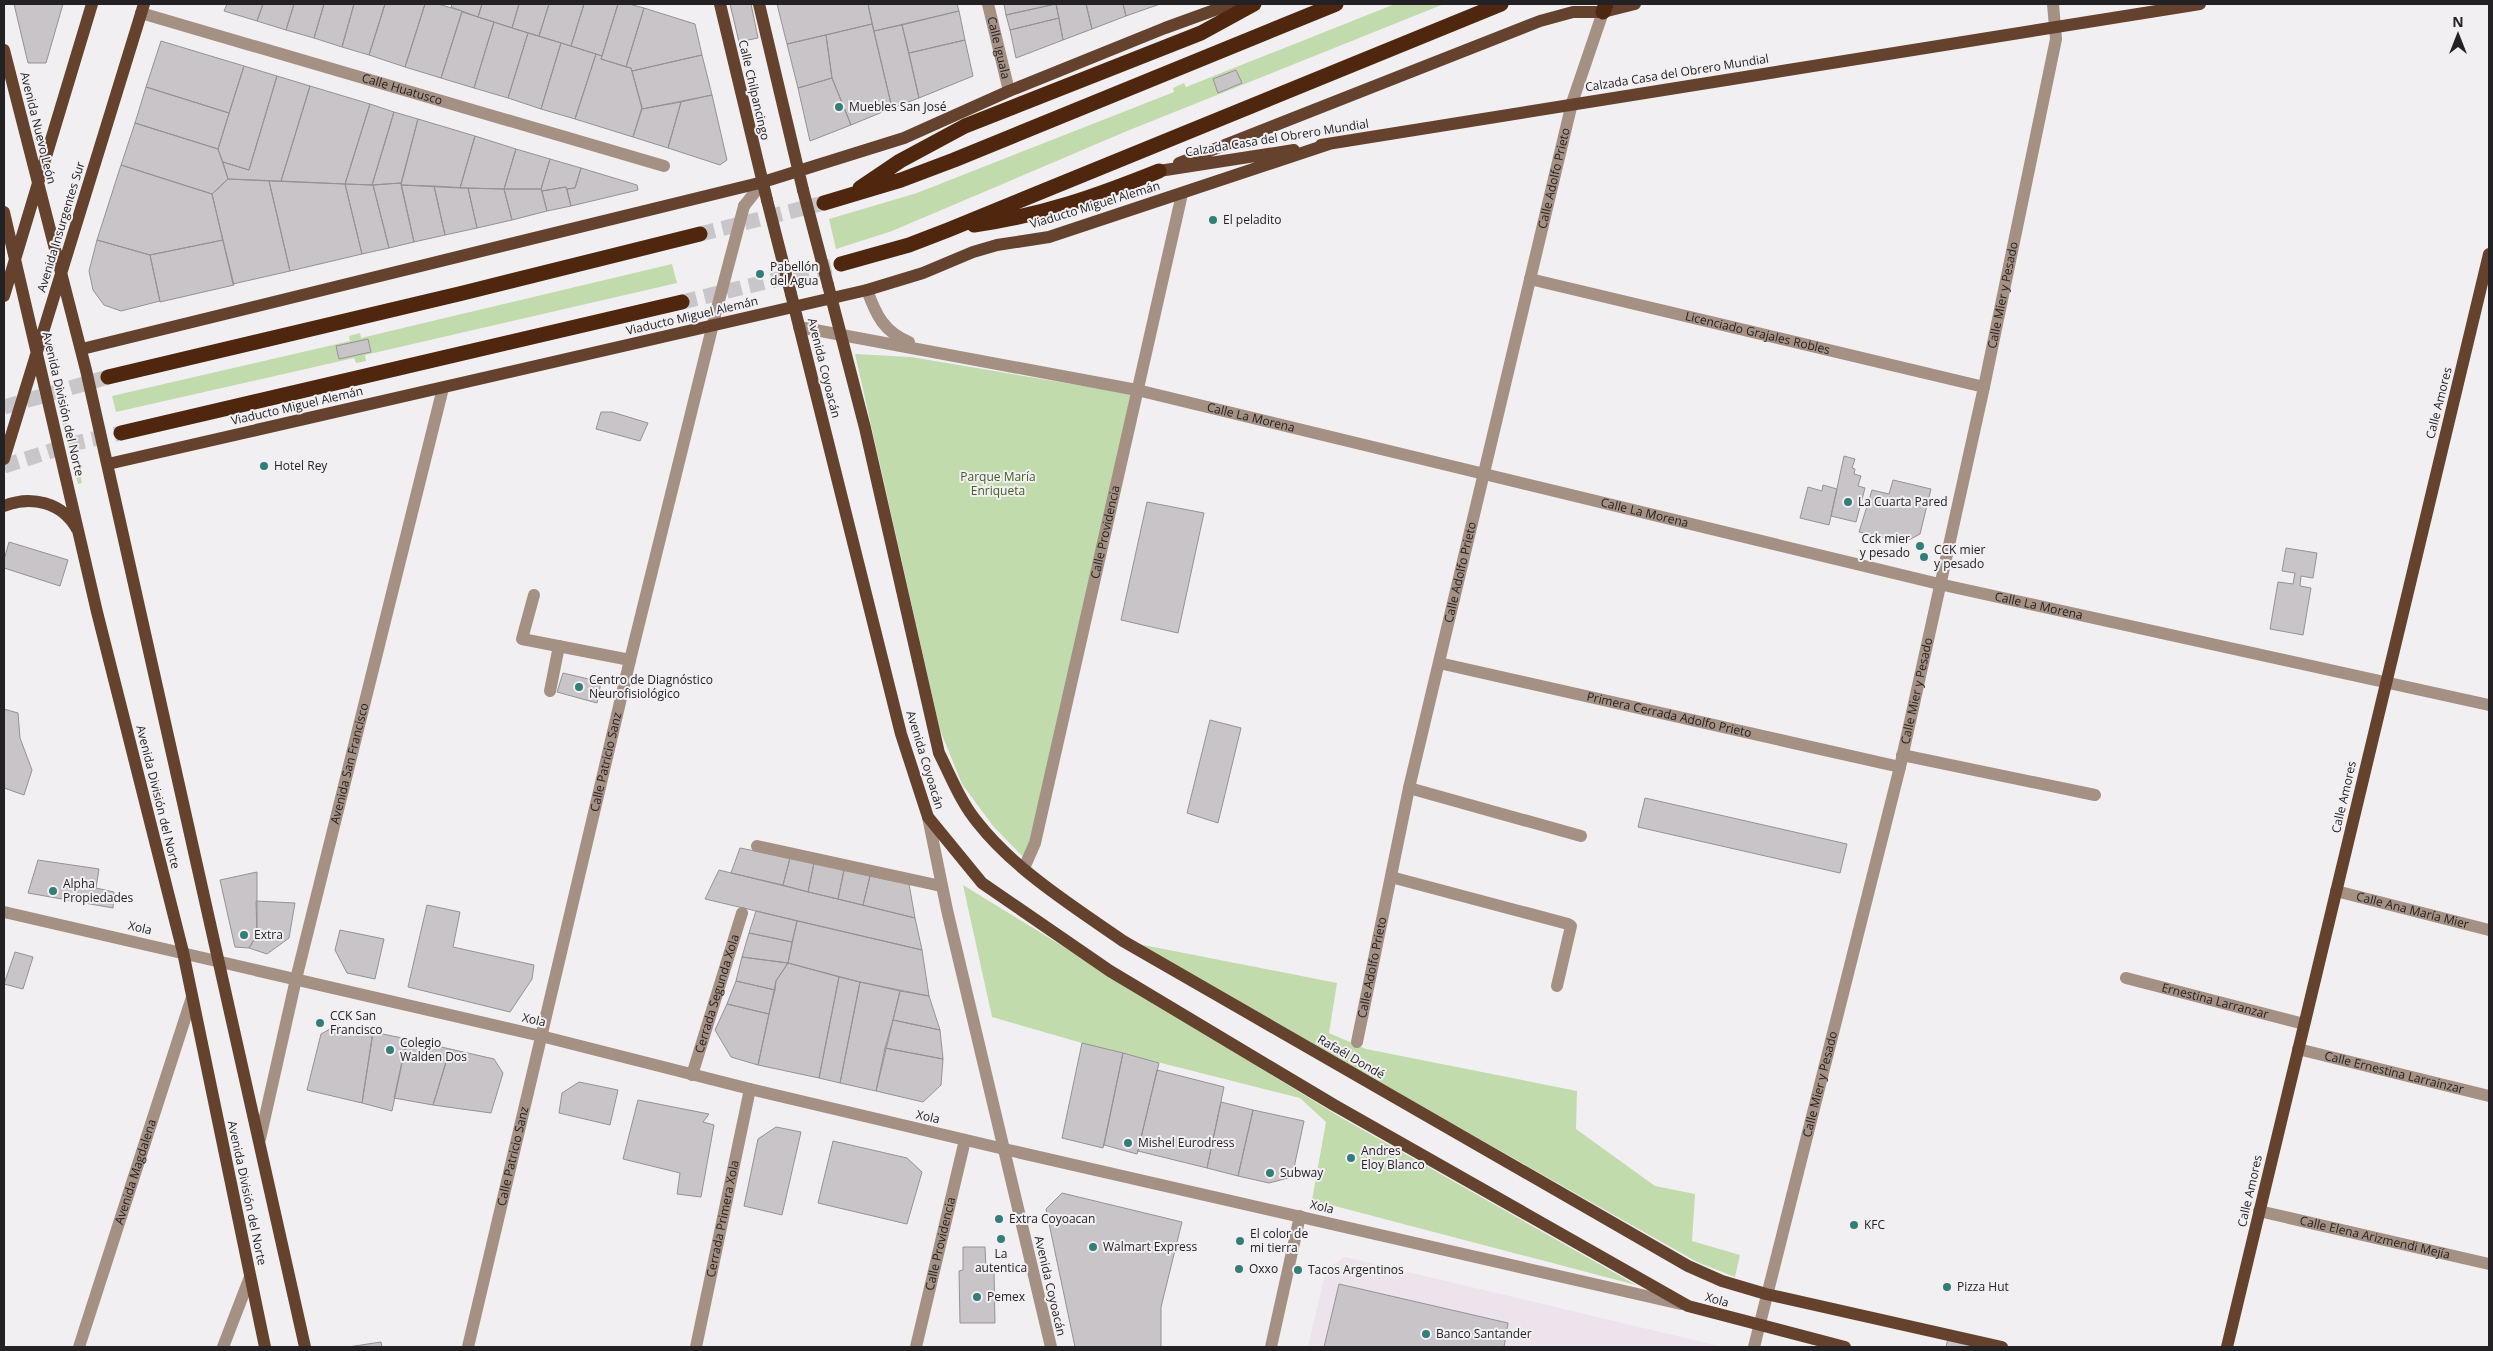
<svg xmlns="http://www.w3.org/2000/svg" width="2493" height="1351" font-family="'Open Sans',sans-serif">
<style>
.built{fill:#ece3ec}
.green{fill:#c1dbad}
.building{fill:#c8c4c8;stroke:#959295}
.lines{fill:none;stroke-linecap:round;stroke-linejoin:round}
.highway-tunnel{stroke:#c9c6c9;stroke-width:15;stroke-dasharray:15 8;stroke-linecap:butt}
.minor{stroke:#a59084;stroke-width:12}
.major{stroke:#65422e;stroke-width:12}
.highway{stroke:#4e270e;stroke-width:15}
.minor-bridge{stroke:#a59084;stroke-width:12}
.major-bridge{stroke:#65422e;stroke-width:12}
.poi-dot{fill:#347d78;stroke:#f2eff2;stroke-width:2}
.labels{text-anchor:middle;stroke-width:4;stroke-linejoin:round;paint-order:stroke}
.street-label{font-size:12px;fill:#232123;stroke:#f2eff2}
.poi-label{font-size:12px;fill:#232123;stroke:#f2eff2;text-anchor:start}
.park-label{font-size:12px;fill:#3f5e1e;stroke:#f2eff2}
</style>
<rect width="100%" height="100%" fill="#f2eff2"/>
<path class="built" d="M 1345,1257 L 1719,1346 L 1719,1347 L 1308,1347 L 1326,1269 Z"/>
<path class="green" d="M 1395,4 L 1444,4 L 1127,131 L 892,231 L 836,249 L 829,219 L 917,193 L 1174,92 L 1173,88 L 1184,83 L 1186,87 Z
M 672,264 L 677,283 L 365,355 L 366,361 L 356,363 L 354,358 L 116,412 L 112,396 L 350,341 L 349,336 L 360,333 L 361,338 Z
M 855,354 L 911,357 L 1131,394 L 1032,839 L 1023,857 L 993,826 L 962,784 L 940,730 Z
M 60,392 L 82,483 L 78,484 L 55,393 Z
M 963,885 L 1340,1117 L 1636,1285 L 1312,1200 L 1326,1122 L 1300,1098 L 1082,1043 L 992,1017 Z
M 1133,943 L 1337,983 L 1329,1033 L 1366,1049 L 1577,1091 L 1576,1129 L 1655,1186 L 1695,1194 L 1692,1241 L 1740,1255 L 1735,1277 L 1697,1262 Z"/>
<path class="building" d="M 14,4 L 63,4 L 46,63 L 28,63 Z
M 227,4 L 263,4 L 257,21 L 224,11 Z
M 263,4 L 294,4 L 286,30 L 257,21 Z
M 294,4 L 324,4 L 314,38 L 286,30 Z
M 324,4 L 354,4 L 342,47 L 314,38 Z
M 354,4 L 385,4 L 369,55 L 342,47 Z
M 385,4 L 425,4 L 405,67 L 369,55 Z
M 425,4 L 438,4 L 462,11 L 441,78 L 405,67 Z
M 452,4 L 482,4 L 478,17 L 451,7 Z
M 482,4 L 519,4 L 512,28 L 478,17 Z
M 519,4 L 549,4 L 539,36 L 512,28 Z
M 549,4 L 584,4 L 571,46 L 539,36 Z
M 584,4 L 618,4 L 602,56 L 571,46 Z
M 618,4 L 629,4 L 644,8 L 626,67 L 601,59 Z
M 730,4 L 751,4 L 758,38 L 739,42 Z
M 777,4 L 868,4 L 872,24 L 787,44 Z
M 868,4 L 957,4 L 959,11 L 874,31 Z
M 1004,4 L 1055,4 L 1006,15 Z
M 1056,4 L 1086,4 L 1092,29 L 1063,40 Z
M 1056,4 L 1059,18 L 1010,30 L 1006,15 Z
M 1086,4 L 1123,4 L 1126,16 L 1092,29 Z
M 1123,4 L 1160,4 L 1126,16 Z
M 644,8 L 695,24 L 702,55 L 632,71 L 631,68 L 626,67 Z
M 959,11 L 965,40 L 909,53 L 902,25 Z
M 462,12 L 494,22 L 474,88 L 441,78 Z
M 1059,18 L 1063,40 L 1016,58 L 1010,30 Z
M 494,22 L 528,33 L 508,98 L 474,88 Z
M 872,24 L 892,108 L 851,125 L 832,78 L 826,35 Z
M 902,25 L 919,98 L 892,108 L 874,31 Z
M 528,33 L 561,43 L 541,109 L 508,98 Z
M 826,35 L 832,78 L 798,88 L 787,44 Z
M 965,40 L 973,76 L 919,98 L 909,53 Z
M 161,41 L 244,66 L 229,113 L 146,87 Z
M 561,43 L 596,54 L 575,119 L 541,109 Z
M 596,54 L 602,56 L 601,59 L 631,68 L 642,107 L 633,137 L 575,119 Z
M 702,55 L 712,95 L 642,109 L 632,71 Z
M 244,66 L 277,76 L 249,170 L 223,162 L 218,149 Z
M 1236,70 L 1242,83 L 1218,93 L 1213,79 Z
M 277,76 L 310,86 L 281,181 L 228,179 L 223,162 L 249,170 Z
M 832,78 L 851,125 L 810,141 L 798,88 Z
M 310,86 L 370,104 L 345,184 L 281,181 Z
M 146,87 L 229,113 L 218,149 L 135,123 Z
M 712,95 L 727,160 L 720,165 L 668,148 L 681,102 Z
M 681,102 L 668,148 L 633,137 L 642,109 Z
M 370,104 L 394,112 L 372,185 L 345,184 Z
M 394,112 L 418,119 L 401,183 L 372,185 Z
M 418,119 L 475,136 L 460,188 L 401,185 Z
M 135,123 L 218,149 L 228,179 L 212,194 L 121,165 Z
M 475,136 L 516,149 L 504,189 L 460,188 Z
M 516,149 L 550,159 L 541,189 L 504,189 Z
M 550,159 L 581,168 L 575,188 L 567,189 L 566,187 L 542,191 L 541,189 Z
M 121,165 L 212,194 L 223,240 L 150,255 L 97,240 Z
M 581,168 L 637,185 L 638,190 L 571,206 L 567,189 L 575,188 Z
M 228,179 L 269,181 L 290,271 L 233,284 L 212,194 Z
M 269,181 L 345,184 L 362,254 L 290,271 Z
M 401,183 L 414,242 L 389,248 L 373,185 Z
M 345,184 L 373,185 L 389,248 L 362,254 Z
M 401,185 L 434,186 L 445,235 L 414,242 Z
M 434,186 L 468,188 L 477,228 L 445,235 Z
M 566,187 L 571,206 L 547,211 L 542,191 Z
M 468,188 L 504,189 L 512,220 L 477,228 Z
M 504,189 L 541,189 L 547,211 L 512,220 Z
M 97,240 L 150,255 L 160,301 L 121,311 L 104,305 L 93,290 L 89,271 Z
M 223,240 L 234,285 L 160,302 L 150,255 Z
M 368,339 L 371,352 L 339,359 L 336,346 Z
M 601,412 L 612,412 L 648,423 L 640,441 L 596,429 Z
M 1844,456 L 1855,459 L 1852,468 L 1855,469 L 1854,474 L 1861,476 L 1858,486 L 1865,488 L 1856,522 L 1831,516 Z
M 1893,480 L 1931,489 L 1920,534 L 1905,542 L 1859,532 L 1872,490 L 1889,494 Z
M 1823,485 L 1837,489 L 1829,525 L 1800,518 L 1808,487 L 1822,491 Z
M 1147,502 L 1204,513 L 1178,633 L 1121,620 Z
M 9,542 L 68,560 L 60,586 L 4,568 L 4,560 Z
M 2286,548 L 2317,553 L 2313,578 L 2301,576 L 2300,586 L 2311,588 L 2303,635 L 2270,629 L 2278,582 L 2293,584 L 2295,573 L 2282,571 Z
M 563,673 L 601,682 L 597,703 L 557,692 Z
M 4,709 L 18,713 L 20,738 L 32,770 L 24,795 L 4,788 Z
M 1210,720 L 1241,728 L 1218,823 L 1187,813 Z
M 1645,798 L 1847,844 L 1840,873 L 1638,827 Z
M 740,848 L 790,858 L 783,885 L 731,873 Z
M 790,858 L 814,863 L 808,892 L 783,885 Z
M 38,860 L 99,869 L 96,888 L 114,892 L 113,908 L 28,893 Z
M 814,863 L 844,870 L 838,899 L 808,892 Z
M 719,870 L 915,918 L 922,950 L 705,899 Z
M 844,870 L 870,876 L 863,905 L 838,899 Z
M 257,872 L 257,935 L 249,948 L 235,947 L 220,880 Z
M 870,876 L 909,884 L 915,918 L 863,905 Z
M 256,901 L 295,903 L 289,938 L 267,954 L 249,948 L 257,935 Z
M 427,905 L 460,912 L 453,947 L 534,965 L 532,979 L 510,1012 L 408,987 Z
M 756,911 L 797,921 L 792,942 L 749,933 Z
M 797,921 L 922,950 L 929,996 L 860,982 L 788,963 Z
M 340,930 L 384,939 L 375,979 L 347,973 L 335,950 Z
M 749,933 L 792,942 L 788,963 L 742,957 Z
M 15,952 L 33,957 L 23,989 L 4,984 Z
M 742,957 L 788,963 L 776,981 L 775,990 L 736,981 Z
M 788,963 L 839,977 L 819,1078 L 758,1065 L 776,981 Z
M 839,977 L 860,982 L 840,1083 L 819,1078 Z
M 736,981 L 775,990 L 769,1014 L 727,1004 Z
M 860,982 L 900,991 L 876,1091 L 840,1083 Z
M 900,991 L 929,996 L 940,1030 L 893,1020 Z
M 727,1004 L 769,1014 L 758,1065 L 731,1057 L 715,1030 Z
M 893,1020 L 940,1030 L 943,1059 L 885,1048 Z
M 337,1025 L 373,1032 L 362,1103 L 307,1090 L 321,1034 Z
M 373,1032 L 407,1039 L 392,1111 L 362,1103 Z
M 407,1039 L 450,1049 L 433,1105 L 394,1098 Z
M 1082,1043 L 1123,1053 L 1103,1148 L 1062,1138 Z
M 885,1048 L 943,1059 L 941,1085 L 923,1102 L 876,1091 Z
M 450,1049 L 494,1059 L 503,1073 L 491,1113 L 433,1105 Z
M 1123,1053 L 1159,1063 L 1137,1154 L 1104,1145 Z
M 1157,1070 L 1224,1087 L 1207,1168 L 1138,1151 Z
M 579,1082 L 618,1090 L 610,1125 L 559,1113 L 562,1093 Z
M 638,1100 L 709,1114 L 703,1122 L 714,1125 L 701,1197 L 677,1194 L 680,1173 L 623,1159 Z
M 1221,1102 L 1253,1110 L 1238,1176 L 1207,1168 Z
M 1253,1110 L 1304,1121 L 1292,1177 L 1269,1183 L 1238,1176 Z
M 776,1127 L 801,1132 L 782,1215 L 744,1206 L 758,1139 Z
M 833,1141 L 907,1158 L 922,1172 L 907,1224 L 818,1203 Z
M 1062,1193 L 1182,1222 L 1161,1307 L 1161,1347 L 1075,1347 L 1046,1209 Z
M 963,1247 L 985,1247 L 986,1270 L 994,1271 L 995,1323 L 960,1323 L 959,1271 L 963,1270 Z
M 1339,1284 L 1508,1323 L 1504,1347 L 1324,1347 Z
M 1948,1338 L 1987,1347 L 1946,1347 Z
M 381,1342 L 382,1347 L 348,1347 Z"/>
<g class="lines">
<path class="highway-tunnel" d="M 700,234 L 824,203
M 682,302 L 841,264
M 4,407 L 108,377
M 4,466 L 76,443 L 121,433"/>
<g class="minor">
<path id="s1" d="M 988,4 L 1009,91"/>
<path id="s2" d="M 141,13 L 664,166"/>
<path d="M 744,206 L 763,182"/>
<path id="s3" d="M 1530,279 L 1984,387"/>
<path d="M 867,290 C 876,315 884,332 909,342"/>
<path id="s4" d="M 799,327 L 1137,390 L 1939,584 L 2489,705"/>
<path d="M 534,595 L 522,639 L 630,660"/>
<path id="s5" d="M 1439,663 L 1900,767"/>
<path d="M 550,691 L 559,646"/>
<path d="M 1902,755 L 2095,795"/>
<path d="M 1409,788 L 1581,836"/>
<path d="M 928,817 L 947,910 L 1051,1347"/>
<path d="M 757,846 L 941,886"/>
<path id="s6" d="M 1024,868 L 1035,843 L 1182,194"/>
<path d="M 1391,877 L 1568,924 L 1571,926 L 1557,986"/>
<path id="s7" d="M 2336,891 L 2489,930"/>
<path d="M 4,912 L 541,1036 L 750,1089 L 1004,1149 L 1681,1304"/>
<path id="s8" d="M 2126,978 L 2304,1024"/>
<path id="s9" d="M 1357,1042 L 1409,788 L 1572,103 L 1603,12"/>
<path id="s10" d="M 2298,1049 L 2489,1096"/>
<path id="s11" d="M 692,1075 L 742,913"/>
<path id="s12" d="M 260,1139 L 296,979 L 443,388"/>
<path id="s13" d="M 2259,1211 L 2489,1264"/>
<path id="s14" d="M 79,1347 L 192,997"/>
<path d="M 223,1347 L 250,1277"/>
<path id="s15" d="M 468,1347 L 630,660 L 715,316"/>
<path id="s16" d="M 696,1347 L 750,1089"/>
<path id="s17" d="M 916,1347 L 965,1140"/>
<path d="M 1271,1347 L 1300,1216"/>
<path id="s18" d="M 1754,1347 L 1900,767 L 1984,387 L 2056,39 L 2053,4"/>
</g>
<path class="major" d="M 720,4 L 767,200
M 759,4 L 803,190
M 4,50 L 86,370 L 305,1347
M 1321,145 L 2200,4
M 1179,163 L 1540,21 L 1573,12 L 1603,12 L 1635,4
M 1159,171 L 1294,150
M 4,212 L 97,612 L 183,952 L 265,1347
M 828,285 L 865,428 L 939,753 C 951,777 961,803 978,823 C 1015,870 1074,907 1123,941 L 1688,1266 L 1722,1281 L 1766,1294 L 2002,1347
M 791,294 L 901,734 L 928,817 L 982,883 L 1110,971 L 1334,1105 L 1688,1306 L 1845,1347
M 4,296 L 92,4
M 82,349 L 763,182 L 904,138 L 1009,91 L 1165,28 L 1231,4
M 4,459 L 144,4
M 108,464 L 867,290 L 923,273 L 973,252 L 997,245 L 1049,237 L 1329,144
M 4,506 C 31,495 62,502 77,529
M 2227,1347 L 2489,254"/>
<path class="highway" d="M 1603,12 L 1606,4
M 860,188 L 900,161 L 965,126 L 1201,33 L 1254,4
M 824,203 L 901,180 L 954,160 L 1336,4
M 974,225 C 1043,215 1094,197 1159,171
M 841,264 L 909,245 L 948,230 L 1501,4
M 108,377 L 463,293 L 700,234
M 121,433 L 682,302"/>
<path class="minor-bridge" d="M 716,312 L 744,206"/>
<path class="major-bridge" d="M 803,190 L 828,285
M 767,200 L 791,294"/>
</g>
<g class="poi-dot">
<circle cx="839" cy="107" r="5"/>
<circle cx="1213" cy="220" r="5"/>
<circle cx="760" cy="274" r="5"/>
<circle cx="264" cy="466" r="5"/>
<circle cx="1848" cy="502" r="5"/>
<circle cx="1920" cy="546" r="5"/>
<circle cx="1924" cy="557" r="5"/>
<circle cx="579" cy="687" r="5"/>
<circle cx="53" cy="891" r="5"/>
<circle cx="244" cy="935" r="5"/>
<circle cx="320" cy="1023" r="5"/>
<circle cx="390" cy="1050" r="5"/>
<circle cx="1128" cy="1143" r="5"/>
<circle cx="1351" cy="1158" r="5"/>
<circle cx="1270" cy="1173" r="5"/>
<circle cx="999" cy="1219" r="5"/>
<circle cx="1854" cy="1225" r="5"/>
<circle cx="1001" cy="1239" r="5"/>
<circle cx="1240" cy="1241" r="5"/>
<circle cx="1093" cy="1247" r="5"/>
<circle cx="1239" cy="1269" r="5"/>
<circle cx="1298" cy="1270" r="5"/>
<circle cx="1947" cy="1287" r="5"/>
<circle cx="977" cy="1297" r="5"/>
<circle cx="1426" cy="1334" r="5"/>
</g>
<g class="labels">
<g class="street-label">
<text dy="4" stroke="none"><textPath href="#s1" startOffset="45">Calle Iguala</textPath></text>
<text transform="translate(1677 73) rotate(-9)" y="4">Calzada Casa del Obrero Mundial</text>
<text dy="4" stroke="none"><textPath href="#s2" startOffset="272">Calle Huatusco</textPath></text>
<text transform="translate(754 90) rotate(77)" y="4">Calle Chilpancingo</text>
<text transform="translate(38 128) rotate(76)" y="4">Avenida Nuevo León</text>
<text transform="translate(1277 138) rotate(-9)" y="4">Calzada Casa del Obrero Mundial</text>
<text dy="4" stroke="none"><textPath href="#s9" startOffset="886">Calle Adolfo Prieto</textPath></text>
<text transform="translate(1095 205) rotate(-17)" y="4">Viaducto Miguel Alemán</text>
<text transform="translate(61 227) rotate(-73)" y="4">Avenida Insurgentes Sur</text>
<text dy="4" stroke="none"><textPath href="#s18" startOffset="1081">Calle Mier y Pesado</textPath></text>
<text transform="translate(692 316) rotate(-13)" y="4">Viaducto Miguel Alemán</text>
<text dy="4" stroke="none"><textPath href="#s3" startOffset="234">Licenciado Grajales Robles</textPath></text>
<text transform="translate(824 368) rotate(76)" y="4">Avenida Coyoacán</text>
<text transform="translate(2439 403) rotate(-76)" y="4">Calle Amores</text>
<text transform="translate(63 404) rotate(77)" y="4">Avenida División del Norte</text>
<text transform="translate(297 406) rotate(-13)" y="4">Viaducto Miguel Alemán</text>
<text dy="4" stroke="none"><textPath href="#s4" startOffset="461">Calle La Morena</textPath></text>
<text dy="4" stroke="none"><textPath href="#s4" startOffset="866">Calle La Morena</textPath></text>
<text dy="4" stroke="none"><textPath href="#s6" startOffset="346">Calle Providencia</textPath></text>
<text dy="4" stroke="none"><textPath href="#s9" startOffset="481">Calle Adolfo Prieto</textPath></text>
<text dy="4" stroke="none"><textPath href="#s4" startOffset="1271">Calle La Morena</textPath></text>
<text dy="4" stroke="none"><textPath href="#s18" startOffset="676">Calle Mier y Pesado</textPath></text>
<text dy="4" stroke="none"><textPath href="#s5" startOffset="236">Primera Cerrada Adolfo Prieto</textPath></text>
<text transform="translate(925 760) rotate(73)" y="4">Avenida Coyoacán</text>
<text dy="4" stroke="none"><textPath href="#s15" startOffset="601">Calle Patricio Sanz</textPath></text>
<text dy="4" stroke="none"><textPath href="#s12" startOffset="386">Avenida San Francisco</textPath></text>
<text transform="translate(158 797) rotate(76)" y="4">Avenida División del Norte</text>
<text transform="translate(2344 797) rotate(-77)" y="4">Calle Amores</text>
<text dy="4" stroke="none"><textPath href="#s7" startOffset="79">Calle Ana María Mier</textPath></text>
<text transform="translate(140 928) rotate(13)" y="4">Xola</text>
<text dy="4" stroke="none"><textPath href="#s9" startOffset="76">Calle Adolfo Prieto</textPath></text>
<text dy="4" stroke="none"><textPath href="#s11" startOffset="85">Cerrada Segunda Xola</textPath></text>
<text dy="4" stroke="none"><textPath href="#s8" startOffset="92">Ernestina Larranzar</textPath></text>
<text transform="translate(534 1020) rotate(13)" y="4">Xola</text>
<text transform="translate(1351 1057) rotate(30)" y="4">Rafaél Dondé</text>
<text dy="4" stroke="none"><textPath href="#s10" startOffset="99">Calle Ernestina Larrainzar</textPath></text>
<text dy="4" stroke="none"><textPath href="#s18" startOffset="271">Calle Mier y Pesado</textPath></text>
<text transform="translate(928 1117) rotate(13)" y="4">Xola</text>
<text dy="4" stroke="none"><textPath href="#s15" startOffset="196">Calle Patricio Sanz</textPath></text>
<text dy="4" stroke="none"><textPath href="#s14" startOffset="184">Avenida Magdalena</textPath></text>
<text transform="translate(2250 1191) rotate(-77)" y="4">Calle Amores</text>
<text transform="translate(247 1193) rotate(78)" y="4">Avenida División del Norte</text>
<text transform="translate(1322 1207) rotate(13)" y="4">Xola</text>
<text dy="4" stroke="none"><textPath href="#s16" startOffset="131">Cerrada Primera Xola</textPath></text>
<text dy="4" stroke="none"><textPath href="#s13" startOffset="119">Calle Elena Arizmendi Mejía</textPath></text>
<text dy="4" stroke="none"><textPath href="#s17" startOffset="106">Calle Providencia</textPath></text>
<text transform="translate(1050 1286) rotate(77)" y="4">Avenida Coyoacán</text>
<text transform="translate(1717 1300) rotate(16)" y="4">Xola</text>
</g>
<g class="poi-label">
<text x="849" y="111">Muebles San José</text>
<text x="1223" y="224">El peladito</text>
<text x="770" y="271">Pabellón<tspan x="770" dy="14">del Agua</tspan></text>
<text x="274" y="470">Hotel Rey</text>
<text x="1858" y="506">La Cuarta Pared</text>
<text x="1910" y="543" text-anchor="end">Cck mier<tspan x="1910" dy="14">y pesado</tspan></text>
<text x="1934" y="554">CCK mier<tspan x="1934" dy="14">y pesado</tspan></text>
<text x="589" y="684">Centro de Diagnóstico<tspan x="589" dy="14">Neurofisiológico</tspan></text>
<text x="63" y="888">Alpha<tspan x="63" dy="14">Propiedades</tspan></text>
<text x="254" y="939">Extra</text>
<text x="330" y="1020">CCK San<tspan x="330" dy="14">Francisco</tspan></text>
<text x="400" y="1047">Colegio<tspan x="400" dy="14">Walden Dos</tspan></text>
<text x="1138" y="1147">Mishel Eurodress</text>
<text x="1361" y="1155">Andres<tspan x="1361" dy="14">Eloy Blanco</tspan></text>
<text x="1280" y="1177">Subway</text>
<text x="1009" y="1223">Extra Coyoacan</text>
<text x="1864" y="1229">KFC</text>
<text x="1250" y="1238">El color de<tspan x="1250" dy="14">mi tierra</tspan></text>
<text x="1103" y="1251">Walmart Express</text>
<text x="1001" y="1258" text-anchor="middle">La<tspan x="1001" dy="14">autentica</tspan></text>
<text x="1249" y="1273">Oxxo</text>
<text x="1308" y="1274">Tacos Argentinos</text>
<text x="1957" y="1291">Pizza Hut</text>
<text x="987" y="1301">Pemex</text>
<text x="1436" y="1338">Banco Santander</text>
</g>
<g class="park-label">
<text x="998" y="481">Parque María<tspan x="998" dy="14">Enriqueta</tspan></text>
</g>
</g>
<rect width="2493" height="1351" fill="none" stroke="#232123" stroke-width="10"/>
<g transform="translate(2458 35)" stroke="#f2eff2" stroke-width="4" paint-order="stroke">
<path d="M0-4L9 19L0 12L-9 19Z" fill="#232123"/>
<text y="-8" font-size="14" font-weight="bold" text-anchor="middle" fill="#232123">N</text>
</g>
</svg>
